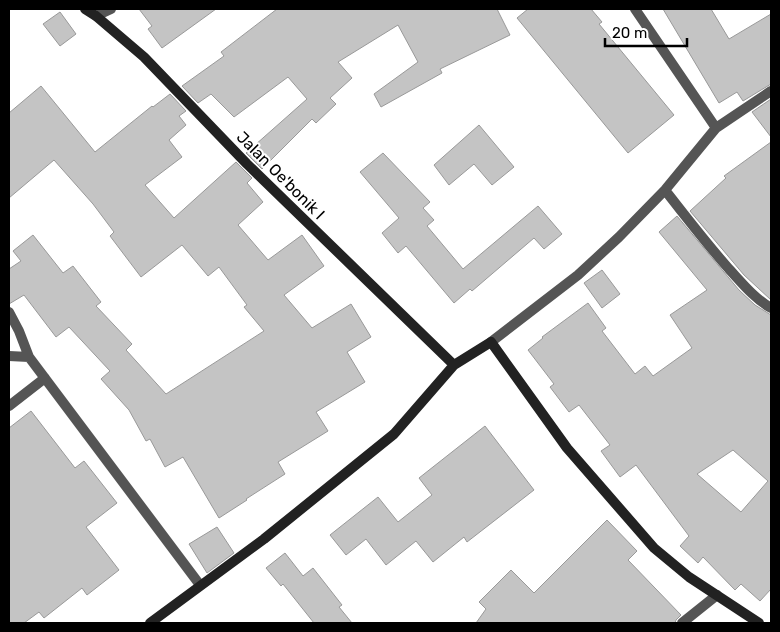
<svg xmlns="http://www.w3.org/2000/svg" width="780" height="632" font-family="Rubik,sans-serif">
<style>
.building{fill:#c4c4c4;stroke:#999;fill-rule:evenodd}
.lines{fill:none;stroke-linecap:round;stroke-linejoin:round}
.street{stroke:#555;stroke-width:10}
.secondary{stroke:#222;stroke-width:10}
.labels{text-anchor:middle;stroke-width:4;stroke-linejoin:round;paint-order:stroke}
.street-label{font-size:16px;fill:#000;stroke:#fff}
</style>
<rect width="100%" height="100%" fill="#fff"/>
<path class="building" d="M 139,9 L 216,9 L 162,48 L 148,29 L 152,26 Z
M 277,9 L 497,9 L 510,35 L 440,69 L 442,73 L 381,107 L 374,94 L 418,62 L 398,25 L 338,62 L 352,78 L 330,98 L 336,104 L 316,123 L 312,119 L 262,169 L 246,153 L 307,99 L 288,77 L 234,117 L 211,94 L 198,103 L 182,86 L 224,56 L 221,52 Z
M 528,9 L 591,9 L 602,22 L 599,24 L 674,115 L 628,153 L 517,18 Z
M 663,9 L 711,9 L 729,39 L 771,14 L 771,84 L 743,101 L 737,92 L 719,103 Z
M 60,12 L 76,34 L 60,46 L 43,24 Z
M 41,86 L 95,152 L 152,106 L 153,107 L 170,94 L 186,111 L 179,116 L 186,125 L 169,140 L 182,157 L 145,185 L 174,218 L 236,162 L 252,178 L 247,183 L 263,202 L 238,225 L 268,260 L 302,235 L 324,266 L 284,295 L 312,328 L 351,304 L 371,337 L 347,352 L 365,382 L 316,412 L 328,431 L 278,462 L 285,474 L 246,499 L 247,500 L 219,518 L 183,457 L 165,467 L 150,439 L 146,441 L 129,410 L 101,379 L 110,371 L 69,327 L 56,337 L 24,295 L 9,304 L 9,269 L 21,261 L 13,251 L 33,235 L 63,273 L 73,266 L 101,302 L 96,306 L 132,344 L 126,350 L 166,394 L 264,331 L 244,307 L 247,305 L 219,267 L 208,276 L 182,245 L 141,277 L 110,236 L 114,232 L 93,204 L 54,160 L 9,198 L 9,113 Z
M 771,99 L 771,137 L 752,112 Z
M 479,125 L 514,167 L 492,185 L 474,164 L 449,185 L 434,165 Z
M 771,142 L 771,300 L 744,275 L 690,211 L 726,178 L 724,176 Z
M 383,153 L 430,202 L 423,208 L 434,220 L 427,226 L 463,269 L 538,206 L 562,234 L 544,249 L 534,238 L 472,291 L 470,289 L 454,303 L 406,246 L 398,253 L 382,233 L 399,218 L 360,172 Z
M 677,216 L 739,290 L 755,305 L 771,315 L 771,589 L 760,601 L 741,584 L 735,590 L 703,557 L 698,563 L 680,546 L 689,536 L 636,465 L 620,477 L 601,451 L 610,445 L 579,405 L 569,412 L 550,387 L 554,384 L 528,350 L 543,338 L 542,337 L 588,303 L 606,328 L 602,331 L 635,374 L 645,366 L 653,376 L 692,348 L 670,315 L 707,290 L 659,232 ZM 733,450 L 768,481 L 741,512 L 697,474 Z
M 602,270 L 620,294 L 602,308 L 584,283 Z
M 31,411 L 75,468 L 84,461 L 117,503 L 86,527 L 119,570 L 87,595 L 82,588 L 44,618 L 39,612 L 24,623 L 9,623 L 9,428 Z
M 485,426 L 534,490 L 467,542 L 464,537 L 433,562 L 416,541 L 386,565 L 366,539 L 346,555 L 330,535 L 378,497 L 398,522 L 432,495 L 419,478 Z
M 607,520 L 637,551 L 628,560 L 681,615 L 676,620 L 675,623 L 476,623 L 486,609 L 479,602 L 511,570 L 534,593 Z
M 217,527 L 234,553 L 207,573 L 189,544 Z
M 285,553 L 303,576 L 313,568 L 342,605 L 339,607 L 352,623 L 314,623 L 283,584 L 281,586 L 266,568 Z"/>
<g class="lines">
<path class="street" d="M 635,9 L 716,128
M 96,16 L 111,9
M 665,190 C 686,217 706,243 729,269 C 742,283 754,298 771,308
M 9,312 L 19,331 L 29,357 L 200,585
M 491,342 L 578,275 L 619,237 L 665,190 L 716,128 L 771,91
M 9,356 L 29,357
M 9,406 L 45,378
M 682,623 L 717,595"/>
<path class="secondary" d="M 85,9 L 96,16 L 144,57 L 247,164 L 454,365
M 150,623 L 264,539 L 394,434 L 454,365 L 491,342 L 567,448 L 654,548 L 689,577 L 759,623"/>
</g>
<g class="labels">
<g class="street-label">
<text transform="translate(281 175) rotate(45)" y="6">Jalan Oe'bonik I</text>
</g>
</g>
<rect width="780" height="632" fill="none" stroke="#000000" stroke-width="20"/>
<path d="M605 38v8h82v-8" fill="none" stroke="#000000" stroke-width="2.5"/>
<text x="612" y="38" font-size="15" fill="#000000" stroke="#ffffff" stroke-width="4" paint-order="stroke">20 m</text>
</svg>
